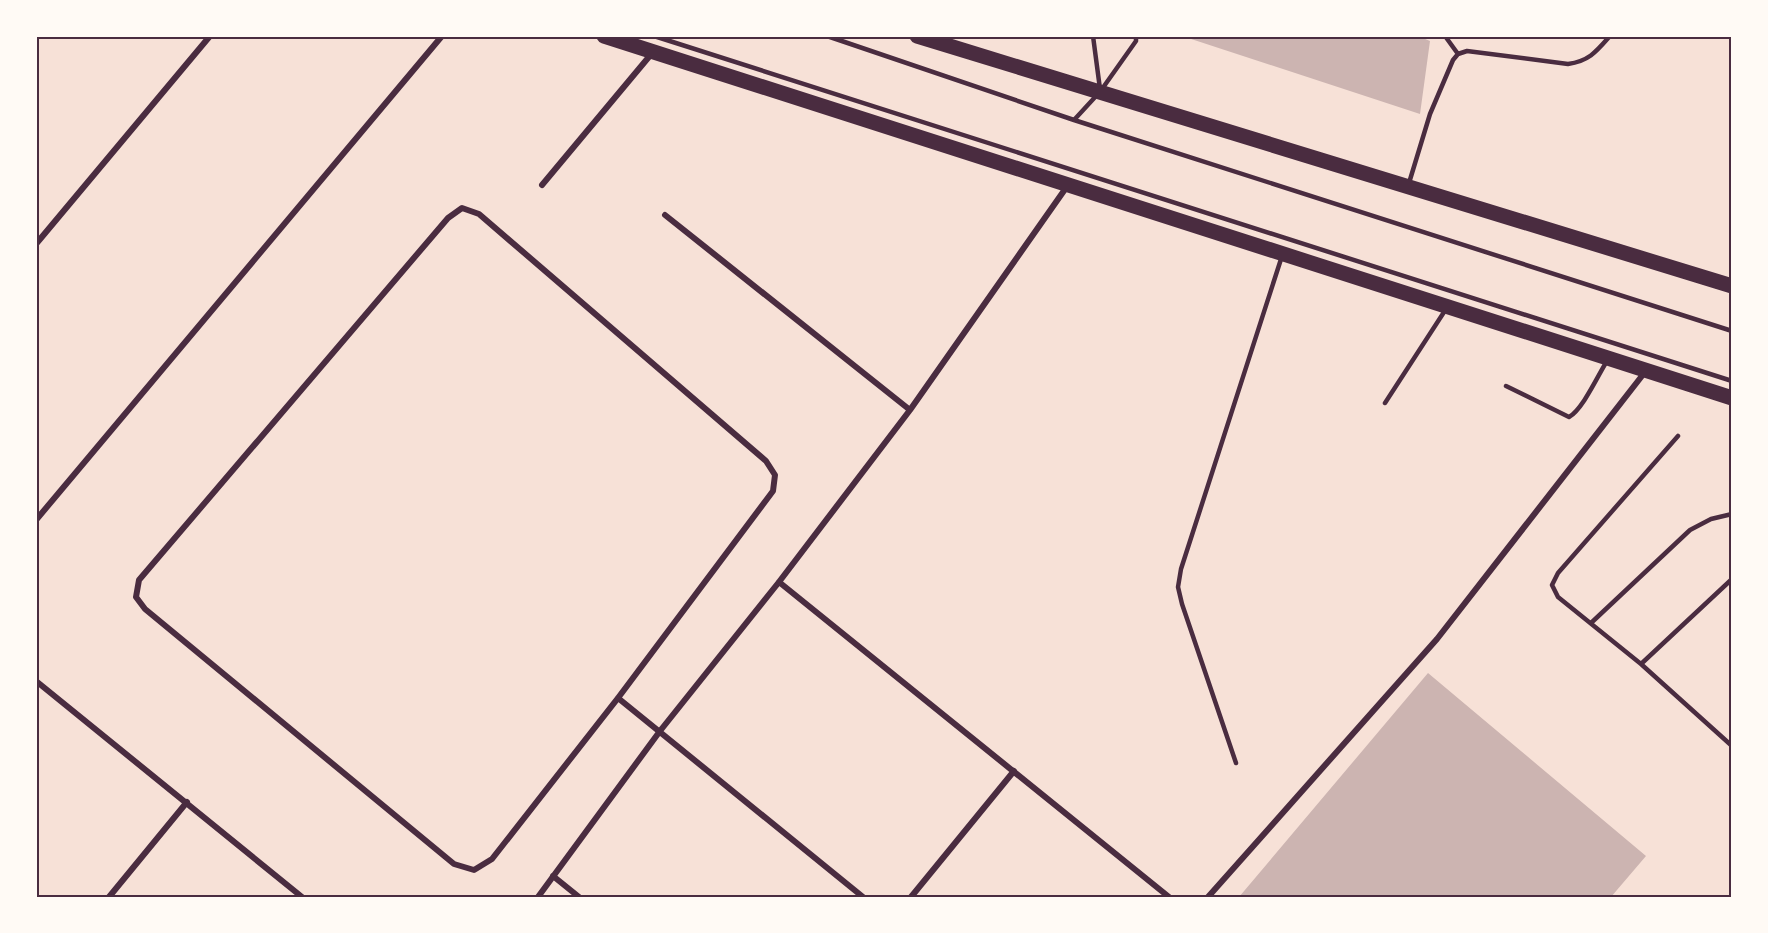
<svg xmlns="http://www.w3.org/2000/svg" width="1768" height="933" font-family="'Fira Sans',sans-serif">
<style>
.building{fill:#ccb4b1}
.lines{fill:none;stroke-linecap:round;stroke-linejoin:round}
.service{stroke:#4a2c40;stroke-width:4.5}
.minor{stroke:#4a2c40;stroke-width:6}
.primary{stroke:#4a2c40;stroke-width:15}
.neatline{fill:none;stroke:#4a2c40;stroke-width:2}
</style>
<rect width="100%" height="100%" fill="#f7e1d7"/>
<path class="building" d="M 1182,36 L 1418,36 L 1430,41 L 1420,114 Z
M 1428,673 L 1646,856 L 1611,897 L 1239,897 Z"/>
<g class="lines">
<path class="service" d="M 654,36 L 1732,381
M 827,36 L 1074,120 L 1732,331
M 1093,36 L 1100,89
M 1445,36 L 1458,54
M 1102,89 L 1136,41 L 1136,36
M 1074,120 L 1097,95
M 1409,183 L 1430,114 L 1453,60 L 1458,54 L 1467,51 L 1568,64 C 1589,61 1596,52 1610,36
M 1506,386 L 1569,417 C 1583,409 1598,375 1607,361
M 1385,403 L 1446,309
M 1678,436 L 1558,573 L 1552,585 L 1558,597 L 1641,664 L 1732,746
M 1591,623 L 1690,530 L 1711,519 L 1732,514
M 1641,664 L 1732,579
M 1236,763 L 1182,604 L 1178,587 L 1181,569 L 1282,256"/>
<path class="minor" d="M 542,185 L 653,52
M 462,208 L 479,214 L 766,461 L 775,475 L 773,491 L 618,698 L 492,859 L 474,870 L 454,864 L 145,609 L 136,597 L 139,580 L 448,218 Z
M 665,215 L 910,410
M 36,244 L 210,36
M 36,520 L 442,36
M 779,582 L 1169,897
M 36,681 L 302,897
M 618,698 L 863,897
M 553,876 L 579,897
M 109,897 L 187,802
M 538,897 L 660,731 L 779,582 L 910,410 L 1068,185
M 911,897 L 1014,771
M 1208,897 L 1437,639 L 1645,372"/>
<path class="primary" d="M 604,36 L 1732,398
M 917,36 L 1732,286"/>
</g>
<rect width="1768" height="933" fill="none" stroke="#fffaf5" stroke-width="75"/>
<rect x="38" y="38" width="1692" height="858" class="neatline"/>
</svg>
